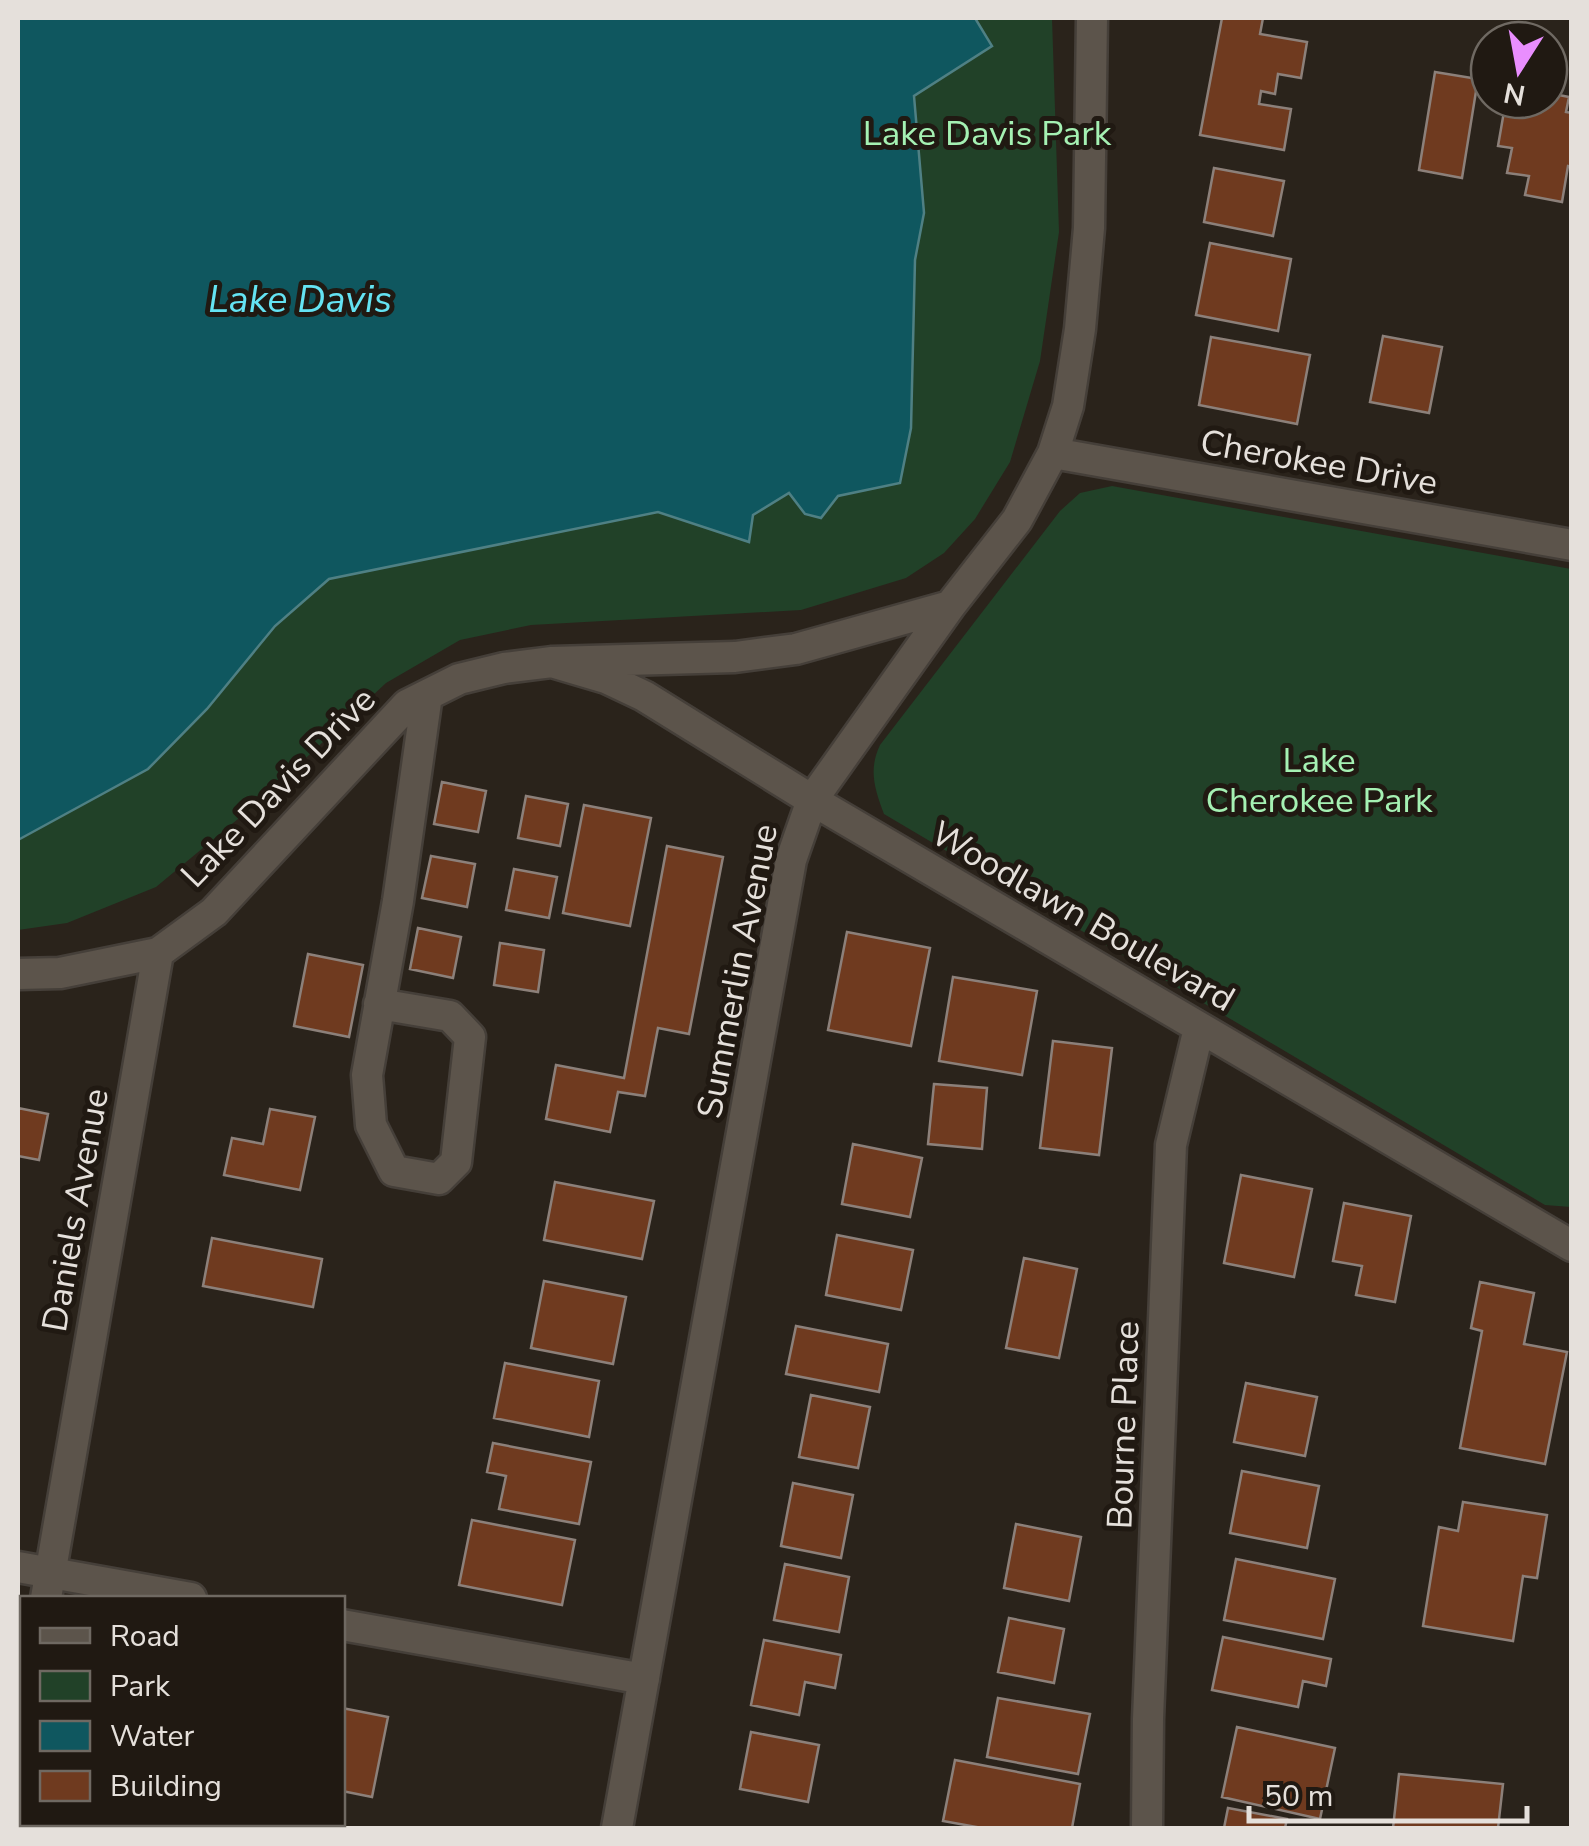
<svg xmlns="http://www.w3.org/2000/svg" width="1589" height="1846" font-family="'Nunito Sans',sans-serif">
<style>
.park{fill:#214128}
.water{fill:#0f575f;stroke:#4f8084;stroke-width:2.5}
.building{fill:#6f3a1f;stroke:#8c807a;stroke-width:2.5}
.lines{fill:none;stroke-linecap:round;stroke-linejoin:round}
.minor-casing{stroke:#453f39;stroke-width:35}
.minor{stroke:#5c544b;stroke-width:30}
.labels{text-anchor:middle;stroke-width:10;stroke-linejoin:round;paint-order:stroke}
.park-label{font-size:35px;fill:#a5f1b3;stroke:#201912}
.street-label{font-size:35px;fill:#e5e0db;stroke:#201912}
.water-label{font-size:38px;font-style:italic;fill:#64e3f3;stroke:#201912}
</style>
<rect width="100%" height="100%" fill="#2a231b"/>
<path class="park" d="M 975,18 L 1052,18 L 1059,232 L 1040,361 L 1010,462 L 975,519 L 944,553 L 906,578 L 801,610 L 531,625 L 460,640 L 386,683 L 262,799 L 156,887 L 67,923 L 18,930 L 18,840 L 148,769 L 207,709 L 275,626 L 329,579 L 658,512 L 748,542 L 753,515 L 790,493 L 838,496 L 900,483 L 911,428 L 915,260 L 924,213 L 914,96 L 992,46 Z
M 1112,486 L 1571,569 L 1571,1207 L 1545,1205 L 884,814 C 875,790 868,770 880,745 L 1060,511 L 1080,493 Z"/>
<path class="water" d="M 18,18 L 975,18 L 992,46 L 914,96 L 924,213 L 915,260 L 911,428 L 900,483 L 838,496 L 821,518 L 805,514 L 789,493 L 753,515 L 749,542 L 658,512 L 329,579 L 275,626 L 207,709 L 148,769 L 18,840 Z"/>
<path class="building" d="M 1222,18 L 1263,18 L 1260,34 L 1307,42 L 1301,78 L 1278,74 L 1275,94 L 1261,91 L 1259,104 L 1291,109 L 1284,150 L 1200,135 Z
M 1435,72 L 1478,79 L 1462,178 L 1419,170 Z
M 1549,93 L 1569,97 L 1566,112 L 1572,113 L 1572,167 L 1568,166 L 1562,202 L 1525,195 L 1529,176 L 1507,173 L 1512,148 L 1498,146 L 1506,100 L 1549,100 Z
M 1214,168 L 1284,181 L 1273,236 L 1204,222 Z
M 1210,243 L 1291,259 L 1278,331 L 1196,315 Z
M 1383,336 L 1442,347 L 1429,413 L 1370,402 Z
M 1211,337 L 1310,355 L 1297,424 L 1199,405 Z
M 442,782 L 486,791 L 478,832 L 434,824 Z
M 526,796 L 568,804 L 560,846 L 518,838 Z
M 584,805 L 651,818 L 630,926 L 563,913 Z
M 667,846 L 723,857 L 689,1034 L 658,1028 L 645,1096 L 618,1092 L 610,1132 L 546,1119 L 556,1065 L 624,1078 Z
M 431,856 L 475,864 L 467,907 L 422,898 Z
M 514,869 L 557,877 L 549,918 L 506,910 Z
M 418,928 L 461,937 L 453,978 L 410,969 Z
M 847,932 L 930,948 L 911,1046 L 828,1030 Z
M 500,943 L 544,950 L 538,992 L 494,985 Z
M 308,954 L 363,965 L 349,1037 L 294,1026 Z
M 953,977 L 1037,991 L 1022,1075 L 939,1061 Z
M 1053,1041 L 1112,1048 L 1099,1155 L 1040,1148 Z
M 934,1084 L 987,1088 L 982,1149 L 928,1144 Z
M 18,1108 L 48,1114 L 39,1160 L 18,1156 Z
M 270,1109 L 315,1117 L 300,1190 L 224,1175 L 232,1138 L 263,1144 Z
M 853,1144 L 922,1158 L 910,1217 L 842,1204 Z
M 1241,1175 L 1312,1189 L 1294,1277 L 1224,1263 Z
M 555,1182 L 654,1201 L 642,1259 L 544,1240 Z
M 1344,1203 L 1411,1216 L 1395,1302 L 1356,1295 L 1362,1266 L 1333,1261 Z
M 837,1235 L 913,1250 L 901,1310 L 826,1295 Z
M 212,1238 L 322,1259 L 313,1307 L 203,1286 Z
M 1024,1258 L 1077,1269 L 1059,1358 L 1006,1348 Z
M 544,1281 L 626,1297 L 613,1364 L 531,1348 Z
M 1480,1282 L 1534,1293 L 1524,1344 L 1567,1352 L 1545,1464 L 1460,1448 L 1482,1331 L 1471,1328 Z
M 796,1326 L 888,1344 L 879,1392 L 786,1374 Z
M 505,1363 L 599,1381 L 589,1437 L 494,1418 Z
M 1246,1383 L 1317,1397 L 1305,1456 L 1234,1442 Z
M 811,1395 L 870,1407 L 858,1468 L 799,1457 Z
M 493,1443 L 591,1462 L 579,1524 L 499,1509 L 506,1476 L 487,1472 Z
M 1242,1471 L 1319,1486 L 1307,1548 L 1230,1533 Z
M 793,1483 L 853,1495 L 841,1558 L 781,1546 Z
M 1463,1502 L 1547,1515 L 1537,1578 L 1523,1576 L 1513,1641 L 1423,1626 L 1439,1527 L 1458,1531 Z
M 472,1520 L 575,1540 L 562,1605 L 459,1585 Z
M 1016,1524 L 1081,1537 L 1069,1601 L 1004,1588 Z
M 1236,1559 L 1335,1579 L 1323,1639 L 1224,1620 Z
M 785,1564 L 849,1577 L 839,1632 L 774,1620 Z
M 1009,1618 L 1064,1629 L 1054,1683 L 998,1672 Z
M 1223,1637 L 1331,1659 L 1326,1686 L 1303,1681 L 1298,1707 L 1212,1690 Z
M 764,1640 L 841,1655 L 835,1688 L 805,1682 L 799,1715 L 751,1705 Z
M 998,1698 L 1090,1714 L 1078,1774 L 987,1757 Z
M 342,1708 L 388,1717 L 372,1797 L 342,1791 Z
M 1237,1727 L 1335,1748 L 1320,1819 L 1222,1797 Z
M 751,1732 L 819,1745 L 808,1802 L 740,1789 Z
M 955,1760 L 1080,1784 L 1072,1828 L 982,1828 L 943,1821 Z
M 1399,1774 L 1503,1784 L 1498,1828 L 1393,1828 Z
M 1228,1808 L 1287,1819 L 1285,1828 L 1224,1828 Z
M 80,1824 L 127,1824 L 126,1828 L 79,1828 Z"/>
<g class="lines">
<g class="minor-casing">
<path id="minor" d="M 1053,453 L 1572,545
M 552,662 L 606,678 L 644,696 L 812,800 L 1572,1246
M 18,974 L 60,973 L 158,953 L 214,912 L 407,705 L 459,679 L 504,668 L 552,662 L 735,657 L 796,649 L 950,606
M 379,1004 L 450,1016 L 470,1037 L 456,1162 L 439,1179 L 394,1171 L 371,1125 L 367,1075 L 398,901 L 427,695
M 18,1567 L 191,1598
M 46,1598 L 158,953
M 342,1625 L 644,1679
M 18,1751 L 22,1724
M 617,1828 L 791,860 L 812,800 L 950,606 L 1017,520 L 1053,453 L 1068,406 L 1080,329 L 1089,228 L 1092,18
M 1147,1828 L 1148,1719 L 1171,1145 L 1199,1028"/>
</g>
<use href="#minor" class="minor"/>
</g>
<g class="labels">
<g class="park-label">
<text x="987" y="145">Lake Davis Park</text>
<text x="1319" y="772">Lake<tspan x="1319" dy="40">Cherokee Park</tspan></text>
</g>
<g class="street-label">
<text transform="translate(1319 462) rotate(10)" y="12">Cherokee Drive</text>
<text transform="translate(278 787) rotate(-46)" y="12">Lake Davis Drive</text>
<text transform="translate(1083 916) rotate(30)" y="12">Woodlawn Boulevard</text>
<text transform="translate(737 971) rotate(-79)" y="12">Summerlin Avenue</text>
<text transform="translate(75 1210) rotate(-80)" y="12">Daniels Avenue</text>
<text transform="translate(1123 1425) rotate(-88)" y="12">Bourne Place</text>
</g>
<g class="water-label">
<text x="300" y="312">Lake Davis</text>
</g>
</g>
<rect width="1589" height="1846" fill="none" stroke="#e5e0db" stroke-width="40"/>
<rect x="20" y="1596" width="325" height="230" fill="#201912" stroke="#6f6962" stroke-width="2.5"/>
<rect x="40" y="1628" width="50" height="15" fill="#5c544b" stroke="#6f6962" stroke-width="2.5"/>
<text x="110" y="1646" font-size="30" fill="#e5e0db">Road</text>
<rect x="40" y="1671" width="50" height="30" fill="#214128" stroke="#6f6962" stroke-width="2.5"/>
<text x="110" y="1696" font-size="30" fill="#e5e0db">Park</text>
<rect x="40" y="1721" width="50" height="30" fill="#0f575f" stroke="#6f6962" stroke-width="2.5"/>
<text x="110" y="1746" font-size="30" fill="#e5e0db">Water</text>
<rect x="40" y="1771" width="50" height="30" fill="#6f3a1f" stroke="#6f6962" stroke-width="2.5"/>
<text x="110" y="1796" font-size="30" fill="#e5e0db">Building</text>
<g transform="translate(1519 70) rotate(191)"><circle r="48" fill="#201912" stroke="#6f6962" stroke-width="2.5"/>
<path d="M0-8L18 38L0 25L-18 38Z" fill="#e98efe"/>
<text y="-15" font-size="28" font-weight="bold" text-anchor="middle" fill="#e5e0db">N</text>
</g>
<path d="M1249 1806v15h278v-15" fill="none" stroke="#e5e0db" stroke-width="5"/>
<text x="1264" y="1806" font-size="30" fill="#e5e0db" stroke="#201912" stroke-width="8" paint-order="stroke">50 m</text>
</svg>
